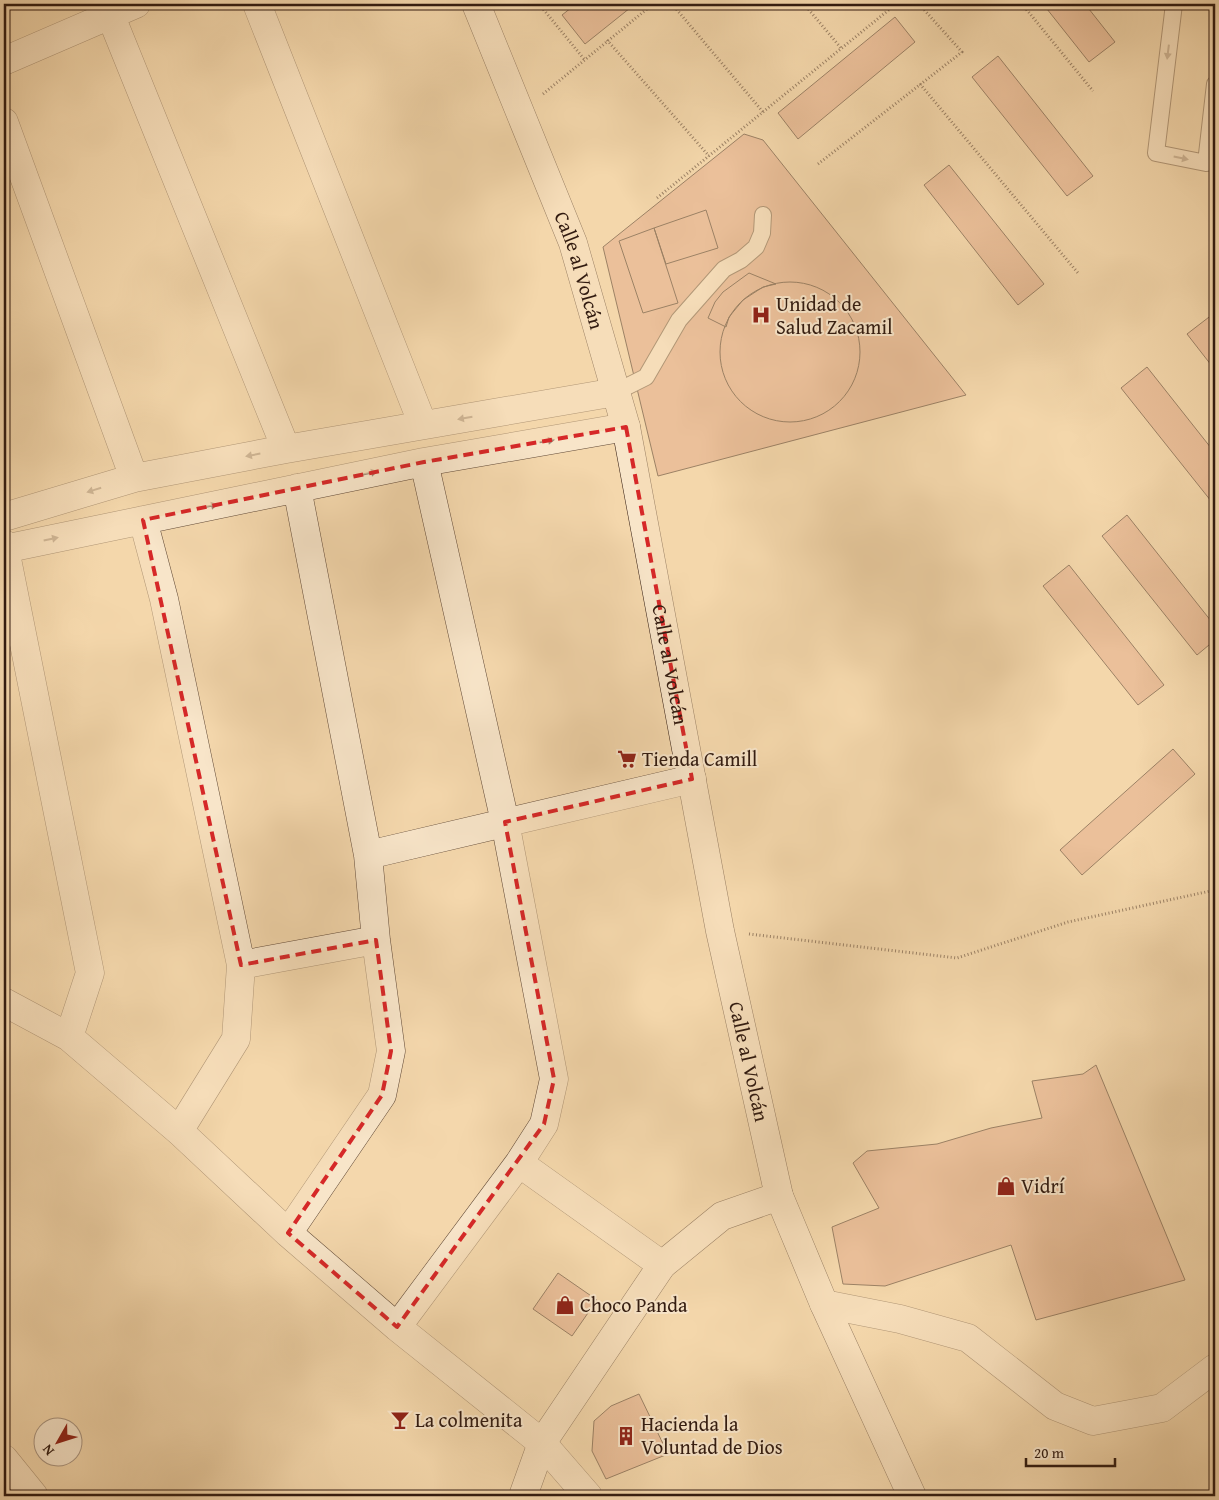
<svg xmlns="http://www.w3.org/2000/svg" width="1219" height="1500" font-family="'Gentium Book Plus',serif">
<style>
.building{fill:#e0a586;stroke:#321b10}
.lines{fill:none;stroke-linecap:round;stroke-linejoin:round}
.lane-casing{stroke:#624a37;stroke-width:18}
.street-casing{stroke:#624a37;stroke-width:29}
.secondary-casing{stroke:#321b10;stroke-width:29}
.path{stroke:#321b10;stroke-width:3;stroke-dasharray:1 2.5;stroke-linecap:butt}
.lane{stroke:#f8e5c9;stroke-width:16}
.street{stroke:#f8e5c9;stroke-width:28}
.secondary{stroke:#f8e5c9;stroke-width:28}
.oneway{fill:#9f8a76}
.marked{fill:none;stroke:#d62828;stroke-width:4;stroke-dasharray:10 6;stroke-linejoin:round}
.labels{text-anchor:middle;stroke-width:4;stroke-linejoin:round;paint-order:stroke}
.street-label{font-size:20px;fill:#321b10;stroke:#f8e5c9}
.poi-label{font-size:20px;fill:#321b10;stroke:#f8e5c9;text-anchor:start}
</style>
<rect width="100%" height="100%" fill="#f4d7ac"/>
<filter id="stains"><feTurbulence type="fractalNoise" baseFrequency=".004" numOctaves="4"/><feColorMatrix values="0 0 0 0 .2 0 0 0 0 .09 0 0 0 0 .02 0 0 0 .5 -.17"/></filter>
<radialGradient id="worn" r=".72"><stop offset=".6" stop-color="#630" stop-opacity="0"/><stop offset="1" stop-color="#630" stop-opacity=".3"/></radialGradient>
<path class="building" d="M 576,4 L 635,4 L 585,44 L 562,15 Z
M 1043,4 L 1085,4 L 1115,42 L 1089,62 Z
M 895,17 L 915,42 L 798,139 L 778,113 Z
M 998,56 L 1093,176 L 1067,196 L 972,77 Z
M 744,134 L 763,140 L 966,395 L 658,476 L 603,247 Z
M 949,165 L 1044,284 L 1018,305 L 924,185 Z
M 706,210 L 718,248 L 666,264 L 654,228 Z
M 654,228 L 678,303 L 643,313 L 619,241 Z
M 749,273 L 776,284 L 763,287 L 743,300 L 729,317 L 726,327 L 708,318 L 715,302 L 723,292 Z
M720 352a70 70 0 1 1 140 0a70 70 0 1 1-140 0Z
M 1213,314 L 1215,318 L 1215,370 L 1187,334 Z
M 1147,367 L 1215,453 L 1215,506 L 1121,388 Z
M 1127,515 L 1215,626 L 1215,640 L 1197,655 L 1102,536 Z
M 1069,565 L 1164,685 L 1138,705 L 1043,586 Z
M 1173,749 L 1195,774 L 1082,875 L 1060,850 Z
M 1096,1065 L 1185,1280 L 1036,1320 L 1011,1245 L 885,1286 L 843,1284 L 832,1227 L 879,1208 L 853,1163 L 867,1151 L 937,1144 L 991,1128 L 1042,1118 L 1032,1081 L 1083,1074 Z
M 558,1273 L 597,1300 L 572,1336 L 533,1309 Z
M 639,1394 L 668,1454 L 606,1479 L 592,1451 L 594,1421 L 611,1406 Z"/>
<g class="lines">
<g class="lane-casing">
<path id="lane" d="M 1174,4 L 1156,153 L 1206,163 L 1215,84
M 616,392 L 646,377 L 679,320 L 724,269 L 741,260 L 756,247 L 762,233 L 763,215"/>
</g>
<g class="street-casing">
<path id="street" d="M 106,4 L 286,449
M 257,4 L 423,425
M 4,61 L 136,4
M 4,122 L 134,478
M 4,517 L 134,478 L 286,449 L 616,392
M 143,520 L 164,599 L 241,965 L 236,1039 L 179,1131
M 4,544 L 90,973 L 69,1037
M 4,549 L 424,462 L 626,427
M 368,855 L 692,779
M 241,965 L 376,940
M 4,1002 L 69,1037 L 179,1131 L 288,1233 L 397,1327 L 542,1443 L 588,1496
M 519,1163 L 662,1265
M 288,1233 L 382,1095 L 391,1051 L 376,940 L 368,855 L 297,488
M 824,1304 L 900,1319 L 968,1338 L 1055,1406 L 1093,1421 L 1162,1408 L 1215,1368
M 397,1327 L 519,1163 L 544,1124 L 554,1079 L 505,822 L 424,462
M 4,1459 L 34,1496"/>
</g>
<g class="secondary-casing">
<g id="secondary">
<path id="s1" d="M 476,4 L 573,243 L 626,427 L 720,931 L 779,1196 L 824,1304 L 912,1496"/>
<path d="M 523,1496 L 542,1443 L 662,1265 L 722,1216 L 779,1196"/>
</g>
</g>
<path class="path" d="M 539,4 L 584,59
M 672,4 L 763,112
M 804,4 L 841,48
M 1022,4 L 1093,91
M 607,40 L 709,156
M 920,84 L 1078,273
M 543,94 L 653,4
M 818,164 L 962,52 L 919,4
M 657,198 L 896,4
M 749,934 L 957,958 L 1068,922 L 1215,890"/>
<use href="#lane" class="lane"/>
<use href="#street" class="street"/>
<use href="#secondary" class="secondary"/>
</g>
<defs><path id="oneway-solid" d="M-6-.8H1V-3.2L6.5 0L1 3.2V.8H-6Z" transform="scale(1.25)"/></defs>
<g class="oneway">
<use href="#oneway-solid" transform="translate(1168 52) rotate(97)"/>
<use href="#oneway-solid" transform="translate(1181 158) rotate(12)"/>
<use href="#oneway-solid" transform="translate(465 418) rotate(170)"/>
<use href="#oneway-solid" transform="translate(547 441) rotate(-9)"/>
<use href="#oneway-solid" transform="translate(253 455) rotate(169)"/>
<use href="#oneway-solid" transform="translate(370 473) rotate(-12)"/>
<use href="#oneway-solid" transform="translate(94 490) rotate(163)"/>
<use href="#oneway-solid" transform="translate(210 506) rotate(-12)"/>
<use href="#oneway-solid" transform="translate(51 539) rotate(-12)"/>
</g>
<path d="M0 0H1219V1500H0ZM 626,427 L 692,779 L 505,822 L 554,1079 L 544,1124 L 397,1327 L 288,1233 L 382,1095 L 391,1051 L 376,940 L 241,965 L 143,520 L 424,462 Z" fill="#f4d7ac" fill-opacity=".55" fill-rule="evenodd"/>
<path class="marked" d="M 626,427 L 692,779 L 505,822 L 554,1079 L 544,1124 L 397,1327 L 288,1233 L 382,1095 L 391,1051 L 376,940 L 241,965 L 143,520 L 424,462 Z"/>
<defs>
<g id="hospital-bare" transform="scale(1.5)"><path d="M-5-5h3v3.5h4V-5h3V5h-3V1.5h-4V5h-3Z" fill="#8f2418" stroke="#f8e5c9" stroke-width="2.5" paint-order="stroke"/></g>
<g id="supermarket-bare" transform="scale(1.5)"><path d="M-6-5.5h2.5l.6 2H6L4.5 2H-2.5L-4.4-4H-6ZM-1.5 3.2a1.3 1.3 0 1 0 .1 0ZM3 3.2a1.3 1.3 0 1 0 .1 0Z" fill="#8f2418" stroke="#f8e5c9" stroke-width="2.5" paint-order="stroke"/></g>
<g id="shop-bare" transform="scale(1.5)"><path d="M-5-2.5h2.3a2.7 3.5 0 0 1 5.4 0H5L5.5 6h-11ZM-1.5-2.5h3a1.5 2.3 0 0 0-3 0Z" fill="#8f2418" stroke="#f8e5c9" stroke-width="2.5" paint-order="stroke"/></g>
<g id="bar-bare" transform="scale(1.5)"><path d="M-6-5H6L.8 .8V4.5H3.5V6h-7V4.5H-.8V.8Z" fill="#8f2418" stroke="#f8e5c9" stroke-width="2.5" paint-order="stroke"/></g>
<g id="building-bare" transform="scale(1.5)"><path d="M-4-6H4V6H1V3H-1V6H-4ZM-2.5-4.3h1.7v1.8h-1.7ZM.8-4.3h1.7v1.8H.8ZM-2.5-1h1.7V.8h-1.7ZM.8-1h1.7V.8H.8Z" fill="#8f2418" stroke="#f8e5c9" stroke-width="2.5" paint-order="stroke"/></g>
</defs>
<g fill-rule="evenodd">
<use href="#hospital-bare" x="761" y="315"/>
<use href="#supermarket-bare" x="627" y="759"/>
<use href="#shop-bare" x="1006" y="1186"/>
<use href="#shop-bare" x="565" y="1305"/>
<use href="#bar-bare" x="400" y="1420"/>
<use href="#building-bare" x="626" y="1436"/>
</g>
<g class="labels">
<g class="street-label">
<text dy="7" stroke="none"><textPath href="#s1" startOffset="286">Calle al Volcán</textPath></text>
<text dy="7" stroke="none"><textPath href="#s1" startOffset="691">Calle al Volcán</textPath></text>
<text dy="7" stroke="none"><textPath href="#s1" startOffset="1096">Calle al Volcán</textPath></text>
</g>
<g class="poi-label">
<text x="776" y="311">Unidad de<tspan x="776" dy="23">Salud Zacamil</tspan></text>
<text x="642" y="766">Tienda Camill</text>
<text x="1021" y="1193">Vidrí</text>
<text x="580" y="1312">Choco Panda</text>
<text x="415" y="1427">La colmenita</text>
<text x="641" y="1431">Hacienda la<tspan x="641" dy="23">Voluntad de Dios</tspan></text>
</g>
</g>
<rect width="1219" height="1500" fill="none" stroke="#f4d7ac" stroke-width="20"/>
<rect x="5" y="5" width="1209" height="1490" fill="none" stroke="#321b10" stroke-width="2.5"/>
<rect x="10" y="10" width="1199" height="1480" fill="none" stroke="#321b10"/>
<g transform="translate(58 1442) rotate(231)"><circle r="24" fill="#f8e5c9" stroke="#a9947f"/>
<path d="M0-4L9 19L0 12L-9 19Z" fill="#8f2418"/>
<text y="-8" font-size="14" font-weight="bold" text-anchor="middle" fill="#321b10">N</text>
</g>
<path d="M1026 1458v8h89v-8" fill="none" stroke="#321b10" stroke-width="2.5"/>
<text x="1034" y="1458" font-size="15" fill="#321b10" stroke="#f8e5c9" stroke-width="4" paint-order="stroke">20 m</text>
<rect width="100%" height="100%" filter="url(#stains)"/>
<rect width="100%" height="100%" fill="url(#worn)"/>
</svg>
